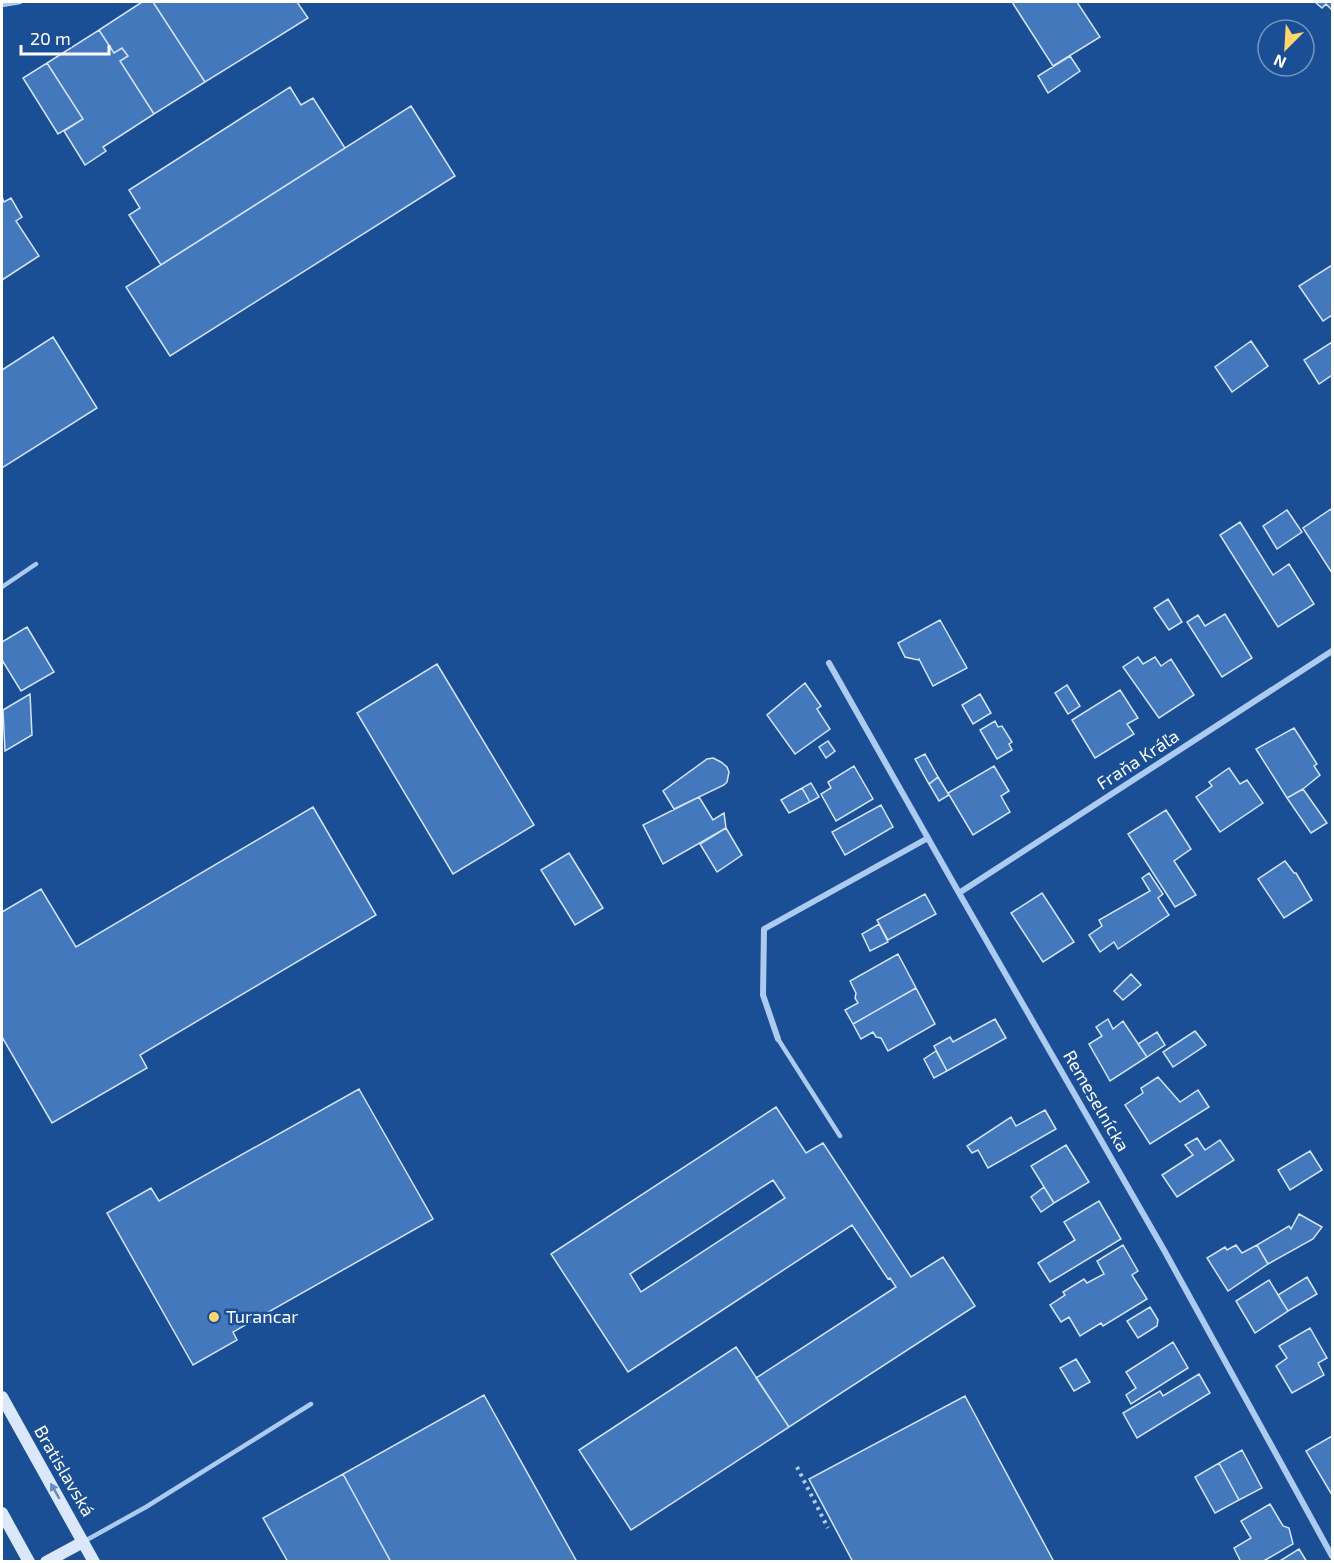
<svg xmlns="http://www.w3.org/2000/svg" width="1334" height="1563" font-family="'Exo 2',sans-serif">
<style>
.building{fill:#4378bc;stroke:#d4e5fb;stroke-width:1.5;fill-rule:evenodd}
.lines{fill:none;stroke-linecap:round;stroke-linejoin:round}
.path{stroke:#adcbf0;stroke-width:4;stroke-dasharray:3 4.5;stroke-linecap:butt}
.service{stroke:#adcbf0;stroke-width:4.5}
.minor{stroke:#adcbf0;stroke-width:6}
.secondary{stroke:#dbe8fb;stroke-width:12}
.oneway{fill:#678cbe}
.poi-dot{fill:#ffd66c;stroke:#1a4f95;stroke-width:2}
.labels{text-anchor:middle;stroke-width:5;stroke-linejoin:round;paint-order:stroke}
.street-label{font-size:18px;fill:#fff;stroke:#1a4f95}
.poi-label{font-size:18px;fill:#fff;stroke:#1a4f95;text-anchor:start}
</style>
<rect width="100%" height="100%" fill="#1a4f95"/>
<path class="building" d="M 142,2 L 153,2 L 205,82 L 154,114 L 120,61 L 128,56 L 122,48 L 114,53 L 99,30 Z
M 153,2 L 297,2 L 308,18 L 205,82 Z
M 1012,2 L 1077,2 L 1100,37 L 1053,66 Z
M 1315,2 L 1332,2 L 1332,10 L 1326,4 L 1322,8 Z
M 99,30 L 114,53 L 122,48 L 128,56 L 120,61 L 154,114 L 103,147 L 106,151 L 85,165 L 64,131 L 83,119 L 47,63 Z
M 1070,56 L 1080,71 L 1048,93 L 1038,76 Z
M 47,63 L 83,119 L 58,134 L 23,78 Z
M 290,87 L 301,105 L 313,98 L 345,148 L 161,265 L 129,215 L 140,208 L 129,190 Z
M 411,106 L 455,176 L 170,356 L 126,287 Z
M 2,197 L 4,202 L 11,198 L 22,217 L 16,221 L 39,256 L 2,280 Z
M 1332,265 L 1332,315 L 1323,321 L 1299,286 Z
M 53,337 L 97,408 L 2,468 L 2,370 Z
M 1251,341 L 1268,366 L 1232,392 L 1215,367 Z
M 1332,342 L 1332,375 L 1319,384 L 1304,360 Z
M 1331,509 L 1332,512 L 1332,573 L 1303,528 Z
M 1287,510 L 1302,532 L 1277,549 L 1263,526 Z
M 1240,522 L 1273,575 L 1289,564 L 1314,604 L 1278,627 L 1220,535 Z
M 1168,599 L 1182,622 L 1169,630 L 1154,608 Z
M 1225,614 L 1252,658 L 1222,677 L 1187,622 L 1198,615 L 1205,626 Z
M 940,620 L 967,668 L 933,686 L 919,659 L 918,660 L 905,657 L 898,643 Z
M 27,627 L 54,672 L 21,691 L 2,660 L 2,642 Z
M 1138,657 L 1143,664 L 1155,657 L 1161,666 L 1171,659 L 1194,695 L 1159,718 L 1123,667 Z
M 437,664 L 534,825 L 453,874 L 357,713 Z
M 805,683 L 821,706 L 817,709 L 830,729 L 795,754 L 767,715 Z
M 1067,685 L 1080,706 L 1068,714 L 1055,693 Z
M 1120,690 L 1138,718 L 1127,724 L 1134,734 L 1095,758 L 1072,720 Z
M 30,694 L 32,735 L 5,751 L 3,710 Z
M 980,694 L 991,713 L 973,724 L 962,705 Z
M 995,721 L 998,727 L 1002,726 L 1012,742 L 1009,744 L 1012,750 L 997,759 L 980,730 Z
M 1294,728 L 1317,764 L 1314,766 L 1320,775 L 1303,789 L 1287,798 L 1256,749 Z
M 828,741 L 835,751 L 826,758 L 819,747 Z
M 925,754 L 938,777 L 929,784 L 915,759 Z
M 713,758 L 721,762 L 727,767 L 729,772 L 727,782 L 724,785 L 674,809 L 663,791 L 707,759 Z
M 854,766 L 873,799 L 836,821 L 821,794 L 831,788 L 828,782 Z
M 994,766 L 1009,791 L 1001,796 L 1010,812 L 973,835 L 948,793 Z
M 1229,768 L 1240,784 L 1247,780 L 1263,803 L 1220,832 L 1196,797 L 1212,786 L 1209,782 Z
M 938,777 L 949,795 L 939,801 L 929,784 Z
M 811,783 L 819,797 L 810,802 L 802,788 Z
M 802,788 L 810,802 L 789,813 L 781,800 Z
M 1303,789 L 1327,823 L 1311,833 L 1287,798 Z
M 699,797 L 713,820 L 724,813 L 726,828 L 663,864 L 643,825 Z
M 881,805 L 893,827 L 845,855 L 832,832 Z
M 313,807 L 376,915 L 140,1055 L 147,1068 L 52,1123 L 2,1037 L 2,912 L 41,889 L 76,947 Z
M 1166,810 L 1191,849 L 1174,861 L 1196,895 L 1175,907 L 1128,834 Z
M 726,828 L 742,855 L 717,872 L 700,844 Z
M 569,853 L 603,908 L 575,925 L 541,870 Z
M 1285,861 L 1294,873 L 1296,873 L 1312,900 L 1284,918 L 1258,879 Z
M 1149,873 L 1163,894 L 1158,898 L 1169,915 L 1118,949 L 1114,942 L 1100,952 L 1089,935 L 1102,926 L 1099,920 L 1150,891 L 1142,878 Z
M 1042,893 L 1074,942 L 1043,962 L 1011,913 Z
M 925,894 L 936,914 L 888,940 L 877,920 Z
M 879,924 L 888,942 L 870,951 L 862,934 Z
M 898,954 L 916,988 L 853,1024 L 845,1010 L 858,1003 L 855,998 L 856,993 L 850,981 Z
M 1131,974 L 1141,985 L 1123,1000 L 1114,991 Z
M 916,988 L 935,1024 L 888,1051 L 881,1038 L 876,1037 L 873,1032 L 861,1039 L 853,1024 Z
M 995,1019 L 1006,1038 L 947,1071 L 934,1046 L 950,1037 L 953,1042 Z
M 1108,1019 L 1113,1029 L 1123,1021 L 1147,1057 L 1110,1081 L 1089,1044 L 1102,1036 L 1096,1027 Z
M 1195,1031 L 1206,1045 L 1173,1067 L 1163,1052 Z
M 1157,1032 L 1165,1045 L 1147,1057 L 1138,1044 Z
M 936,1051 L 947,1071 L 934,1078 L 924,1059 Z
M 1158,1077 L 1180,1102 L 1198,1090 L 1209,1107 L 1150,1144 L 1125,1105 L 1143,1093 L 1141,1088 Z
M 359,1089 L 433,1219 L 233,1332 L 237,1340 L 193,1365 L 107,1213 L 151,1188 L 159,1201 Z
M 776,1107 L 806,1153 L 823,1143 L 911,1277 L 943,1257 L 975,1306 L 789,1427 L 756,1378 L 896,1287 L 890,1278 L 888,1279 L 852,1225 L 628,1372 L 551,1254 ZM 773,1180 L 785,1198 L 641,1292 L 630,1274 Z
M 1045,1110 L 1056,1129 L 988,1168 L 978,1150 L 972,1153 L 967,1146 L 1011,1117 L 1016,1126 Z
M 1197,1138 L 1205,1150 L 1220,1140 L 1234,1160 L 1177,1197 L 1162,1175 L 1193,1155 L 1185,1145 Z
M 1066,1145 L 1089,1182 L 1054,1203 L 1031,1166 Z
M 1310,1151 L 1322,1170 L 1290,1190 L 1278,1170 Z
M 1044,1187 L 1054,1203 L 1041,1212 L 1031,1197 Z
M 1099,1201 L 1121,1239 L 1050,1282 L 1038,1263 L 1075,1240 L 1064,1222 Z
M 1299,1214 L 1322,1227 L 1313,1239 L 1268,1264 L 1257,1245 L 1289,1226 L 1291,1229 Z
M 1123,1245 L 1138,1271 L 1132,1275 L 1147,1299 L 1103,1326 L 1101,1323 L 1080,1336 L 1069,1317 L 1061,1322 L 1050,1305 L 1065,1295 L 1063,1292 L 1084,1279 L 1087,1283 L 1104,1274 L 1097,1261 Z
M 1236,1245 L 1242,1253 L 1257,1245 L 1268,1264 L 1228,1291 L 1207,1258 L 1225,1247 L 1227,1250 Z
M 1307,1277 L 1317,1294 L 1288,1311 L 1278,1295 Z
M 1269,1280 L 1288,1311 L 1255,1333 L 1236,1301 Z
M 1150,1307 L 1158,1320 L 1157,1326 L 1138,1338 L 1127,1321 Z
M 1310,1328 L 1327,1358 L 1318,1363 L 1324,1375 L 1292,1393 L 1276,1366 L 1287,1358 L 1279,1346 Z
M 1173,1342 L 1188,1368 L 1131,1404 L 1126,1395 L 1136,1388 L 1126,1372 Z
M 736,1347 L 789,1427 L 631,1530 L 579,1450 Z
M 1076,1359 L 1090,1382 L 1074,1391 L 1060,1368 Z
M 1199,1374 L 1210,1393 L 1137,1438 L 1123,1413 L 1160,1391 L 1163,1396 Z
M 484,1395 L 577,1562 L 391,1562 L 343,1474 Z
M 965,1396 L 1054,1562 L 853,1562 L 809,1479 Z
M 1332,1436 L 1332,1495 L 1306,1451 Z
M 1242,1450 L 1262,1488 L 1239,1500 L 1219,1463 Z
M 1219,1463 L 1239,1500 L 1215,1513 L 1195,1477 Z
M 343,1474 L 391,1562 L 288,1562 L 263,1518 Z
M 1270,1504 L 1283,1526 L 1289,1528 L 1293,1544 L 1262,1562 L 1241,1562 L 1234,1548 L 1251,1538 L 1241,1521 Z
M 1299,1549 L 1307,1562 L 1278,1562 Z"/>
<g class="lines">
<path class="path" d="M 797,1467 L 828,1528"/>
<path class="service" d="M 2,5 L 20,2
M 2,587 L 36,564
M 778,1039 L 840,1136
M 83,1542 L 146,1507 L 311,1404"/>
<path class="minor" d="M 829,663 L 959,893 L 1164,1250 L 1332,1556
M 959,893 L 1332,651
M 778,1039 L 763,995 L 764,929 L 928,838"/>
<path class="secondary" d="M 2,1397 L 94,1562
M 2,1513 L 29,1562
M 46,1562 L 83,1542"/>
</g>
<defs><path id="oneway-solid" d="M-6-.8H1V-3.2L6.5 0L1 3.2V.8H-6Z" transform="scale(1.5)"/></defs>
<use class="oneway" href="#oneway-solid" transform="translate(55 1491) rotate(-120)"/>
<circle class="poi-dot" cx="214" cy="1317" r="6"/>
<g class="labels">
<g class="street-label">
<text transform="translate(1138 760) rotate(-33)" y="6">Fraňa Kráľa</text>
<text transform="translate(1096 1101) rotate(60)" y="6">Remeselnícka</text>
<text transform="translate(64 1471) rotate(60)" y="6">Bratislavská</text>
</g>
<g class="poi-label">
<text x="226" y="1323">Turancar</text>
</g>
</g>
<rect width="1334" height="1563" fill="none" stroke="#ffffff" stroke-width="6"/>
<g transform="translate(1286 48) rotate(204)"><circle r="28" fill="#1a4f95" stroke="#7695bf" stroke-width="1.5"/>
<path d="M0-4.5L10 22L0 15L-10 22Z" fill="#ffd66c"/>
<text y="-9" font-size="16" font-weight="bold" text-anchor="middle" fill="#ffffff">N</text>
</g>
<path d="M21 45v9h88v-9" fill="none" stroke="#ffffff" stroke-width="3"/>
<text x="30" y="45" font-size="18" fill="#ffffff" stroke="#1a4f95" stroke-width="4.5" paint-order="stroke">20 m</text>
</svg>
